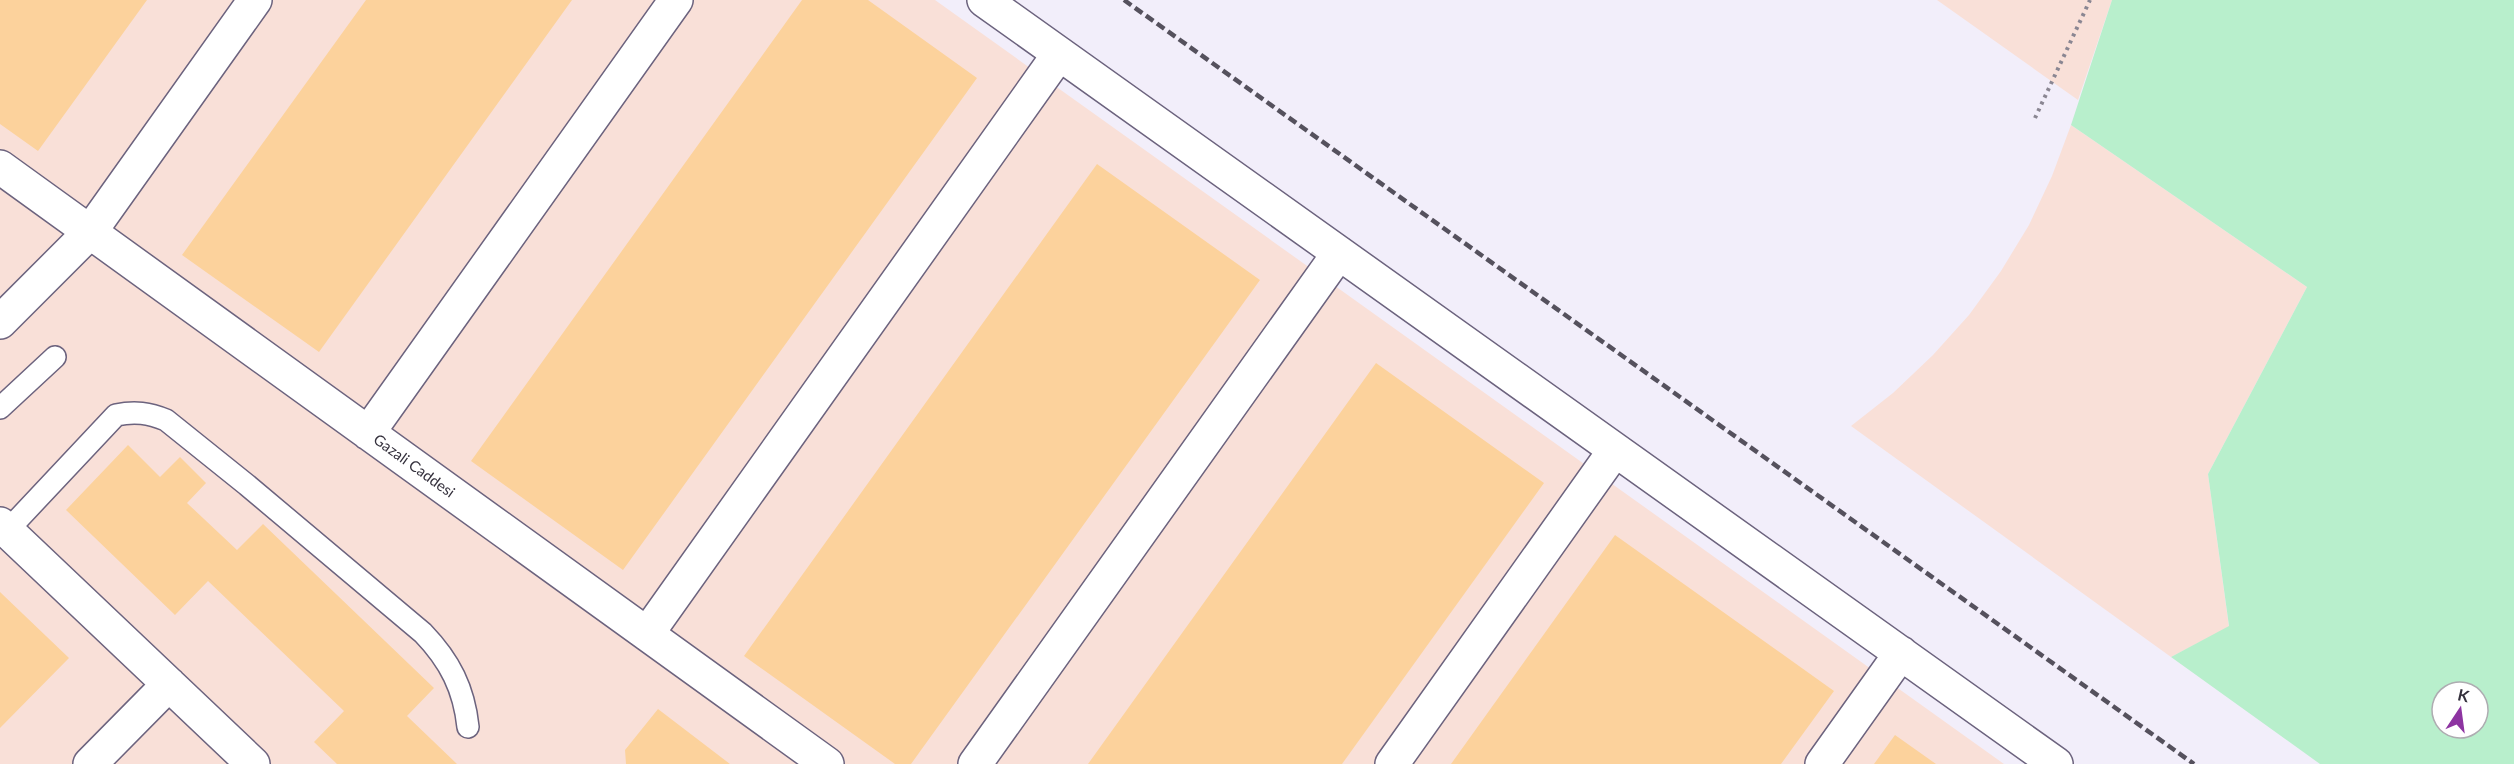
<svg xmlns="http://www.w3.org/2000/svg" width="2514" height="764" font-family="Lato,sans-serif">
<style>
.industrial{fill:#f9e0d8}
.green{fill:#b8efcc;fill-rule:evenodd}
.building{fill:#fcd29c}
.lines{fill:none;stroke-linecap:round;stroke-linejoin:round}
.service-casing{stroke:#6c637e;stroke-width:24}
.minor-casing{stroke:#6c637e;stroke-width:36}
.path{stroke:#8a8692;stroke-width:4;stroke-dasharray:3 4.5;stroke-linecap:butt}
.service{stroke:#fff;stroke-width:21}
.minor{stroke:#fff;stroke-width:33}
.rail{stroke:#55515d;stroke-width:4.5;stroke-dasharray:9 4.5;stroke-linecap:butt}
.labels{text-anchor:middle;stroke-width:6;stroke-linejoin:round;paint-order:stroke}
.street-label{font-size:15px;fill:#34303c;stroke:#fff}
</style>
<rect width="100%" height="100%" fill="#f2eefa"/>
<path class="industrial" d="M 0,0 L 935,0 L 2004,764 L 0,764 Z
M 1937,0 L 2112,0 L 2078,100 Z
M 2071,125 L 2307,287 L 2208,474 L 2229,627 L 2171,657 L 1851,426 L 1893,393 L 1933,355 L 1969,315 L 2001,271 L 2029,225 L 2052,176 Z"/>
<path class="green" d="M 2112,0 L 2514,0 L 2514,764 L 2320,764 L 2171,657 L 2229,626 L 2208,474 L 2307,287 L 2071,125 ZM 2442,692 L 2478,692 L 2478,728 L 2442,728 Z"/>
<path class="building" d="M 0,0 L 147,0 L 38,151 L 0,124 Z
M 366,0 L 572,0 L 319,352 L 182,255 Z
M 802,0 L 868,0 L 977,78 L 623,570 L 471,461 Z
M 1097,164 L 1260,280 L 911,764 L 895,764 L 744,656 Z
M 1376,363 L 1544,483 L 1342,764 L 1088,764 Z
M 128,445 L 160,477 L 180,457 L 206,483 L 187,503 L 237,550 L 263,524 L 434,688 L 407,716 L 457,764 L 337,764 L 314,742 L 344,711 L 208,581 L 175,615 L 66,510 Z
M 1615,535 L 1834,691 L 1781,764 L 1451,764 Z
M 0,592 L 69,658 L 0,728 Z
M 658,709 L 730,764 L 626,764 L 625,750 Z
M 1895,735 L 1936,764 L 1874,764 Z"/>
<g class="lines">
<g class="service-casing">
<path id="service" d="M 0,408 L 55,357
M 7,531 L 116,415 C 135,411 149,413 166,420 L 247,485 L 423,633 C 450,661 464,689 468,727"/>
</g>
<g class="minor-casing">
<path id="minor" d="M 984,0 L 2056,764
M 0,167 L 827,764
M 0,322 L 90,232 L 255,0
M 368,433 L 676,0
M 0,524 L 253,764
M 647,634 L 1059,54
M 90,764 L 169,684
M 975,764 L 1339,253
M 1392,764 L 1615,450
M 1822,764 L 1901,653"/>
</g>
<path class="path" d="M 2035,118 L 2090,0"/>
<use href="#service" class="service"/>
<use href="#minor" class="minor"/>
<path class="rail" d="M 1124,0 L 2194,764"/>
</g>
<g class="labels">
<g class="street-label">
<text transform="translate(414 466) rotate(36)" y="5">Gazali Caddesi</text>
</g>
</g>
<g transform="translate(2460 710) rotate(13)"><circle r="28" fill="#ffffff" stroke="#aeacb1" stroke-width="1.5"/>
<path d="M0-4.5L10 22L0 15L-10 22Z" fill="#8d34a1"/>
<text y="-9" font-size="16" font-weight="bold" text-anchor="middle" fill="#34303c">K</text>
</g>
</svg>
